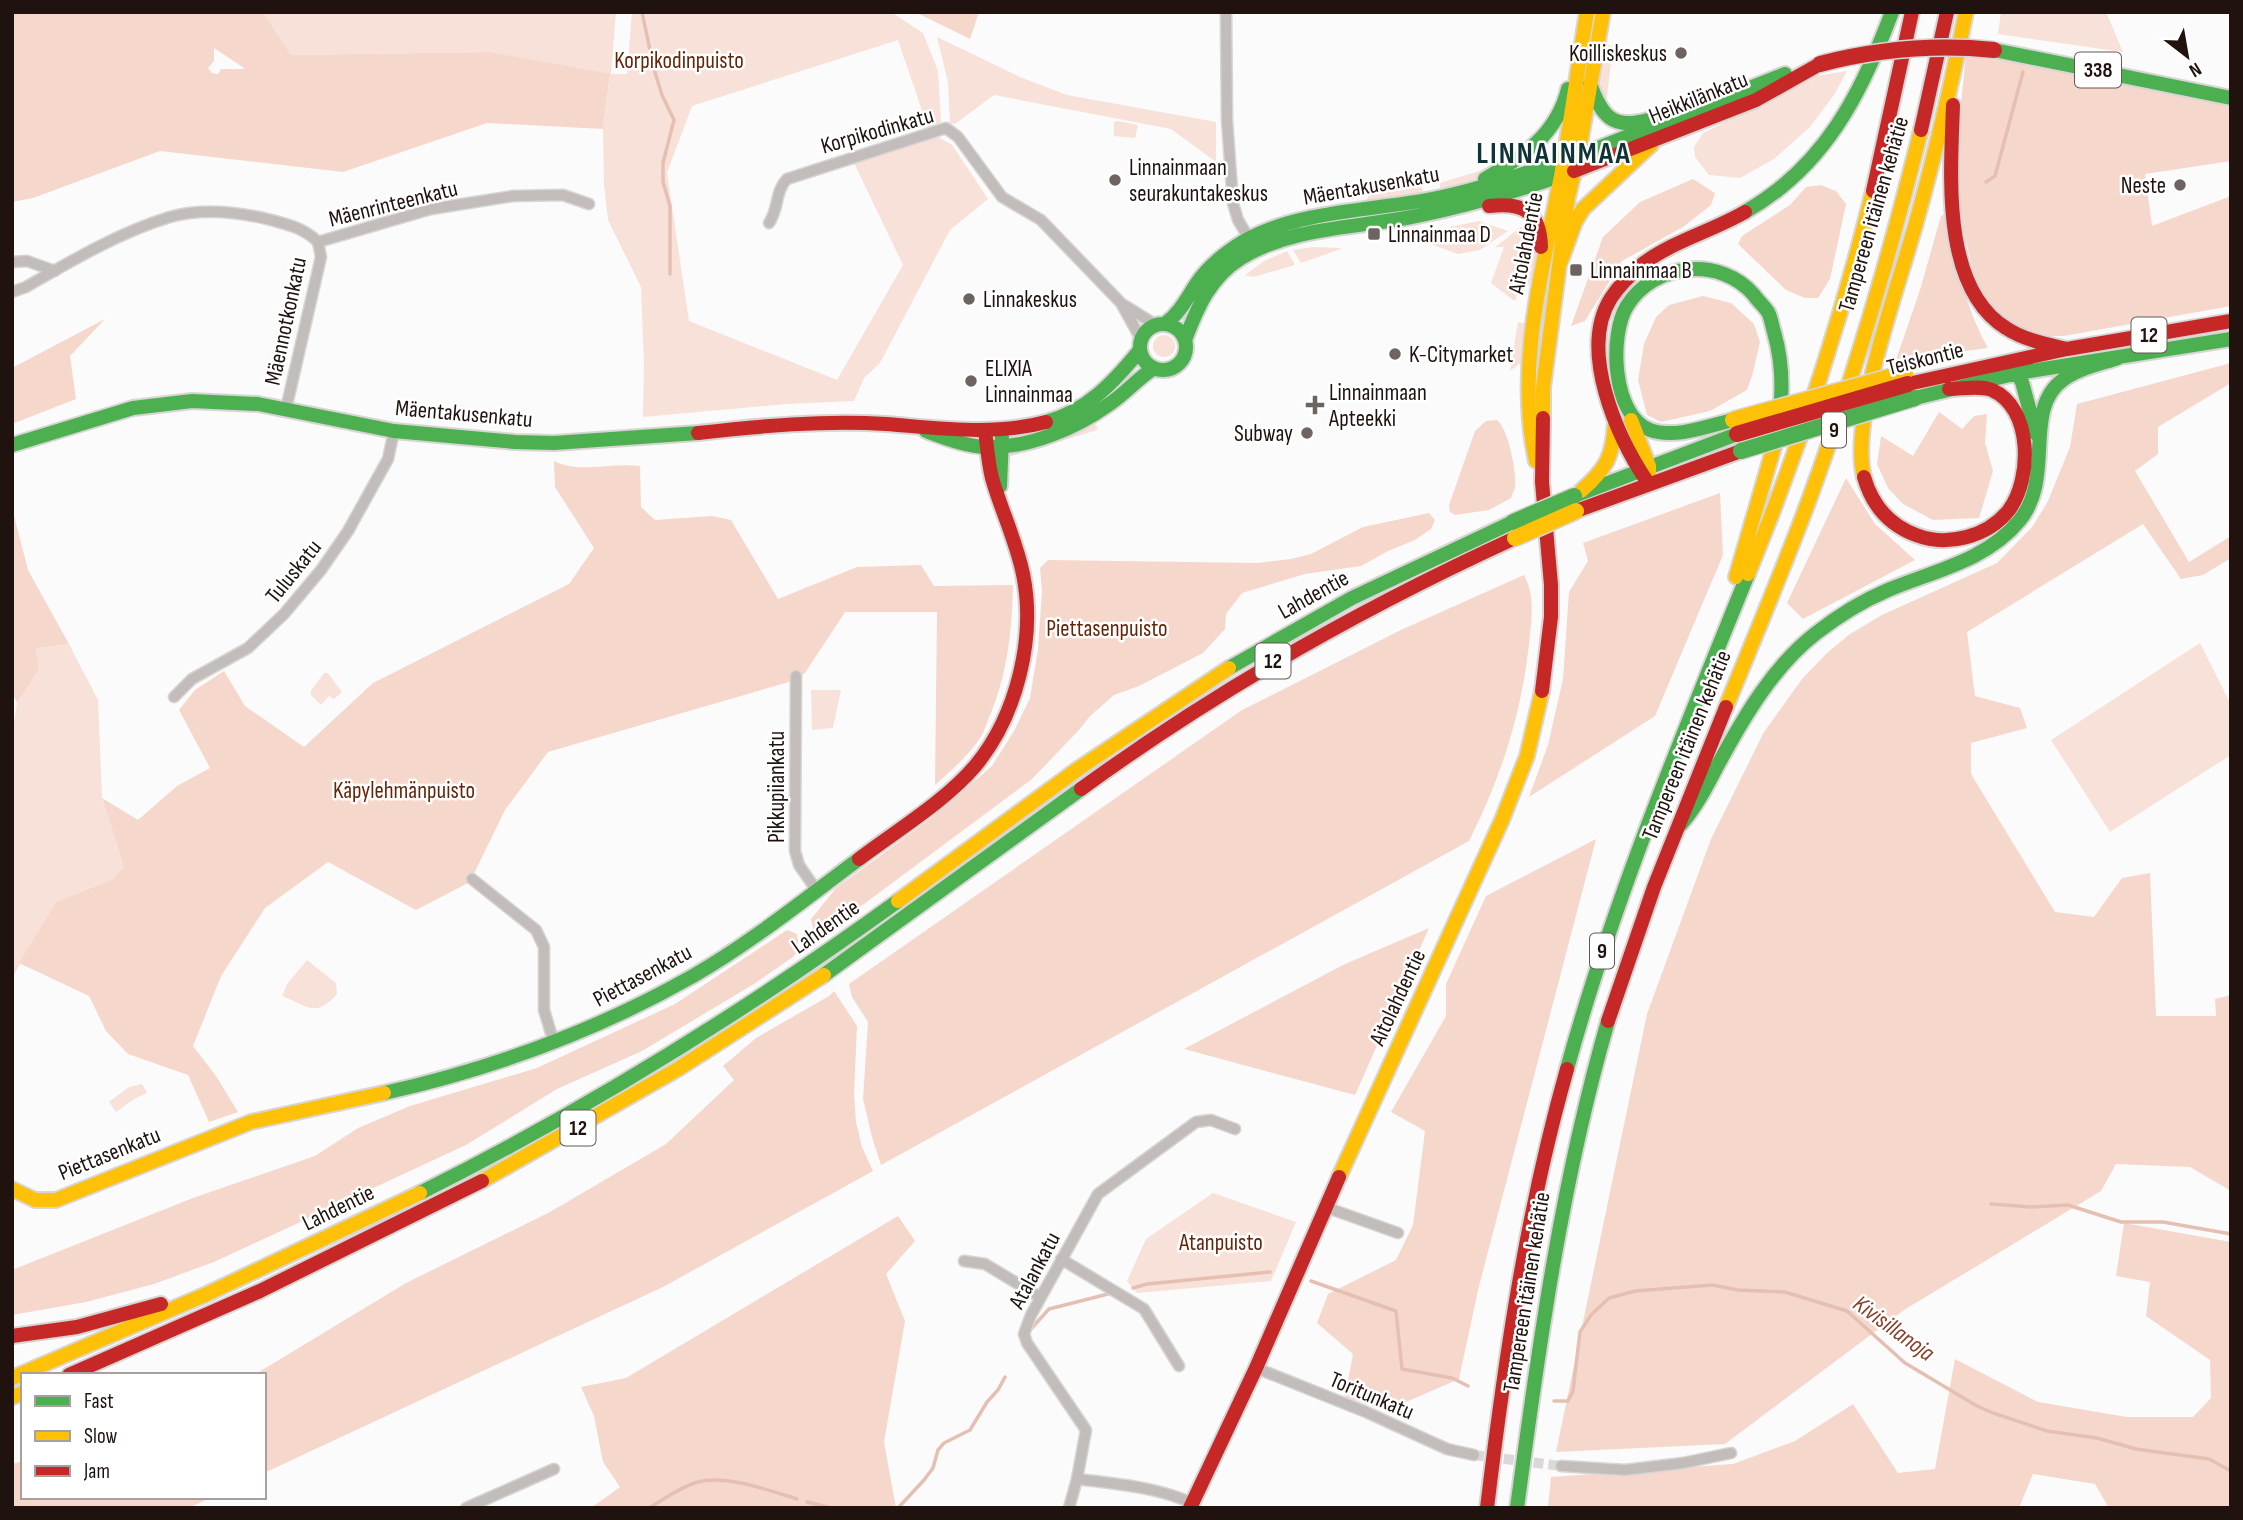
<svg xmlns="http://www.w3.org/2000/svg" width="2243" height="1520" font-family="'Sofia Sans Condensed',sans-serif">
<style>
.green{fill:#f8e1d8}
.forest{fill:#f6d7cc;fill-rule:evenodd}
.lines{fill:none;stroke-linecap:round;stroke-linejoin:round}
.stream{stroke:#e5c0b2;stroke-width:3.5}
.street-tunnel{stroke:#dad8d8;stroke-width:10;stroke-dasharray:10 5;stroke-linecap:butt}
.street-casing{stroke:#d8d6d5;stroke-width:13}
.fast-casing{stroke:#d8d6d5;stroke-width:18}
.slow-casing{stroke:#d8d6d5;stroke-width:18}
.jam-casing{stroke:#d8d6d5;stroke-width:18}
.street{stroke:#c2bcba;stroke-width:10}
.fast{stroke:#4caf50;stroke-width:14}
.slow{stroke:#ffc107;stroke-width:14}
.jam{stroke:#c62828;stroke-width:14}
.fast-bridge-casing{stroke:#d8d6d5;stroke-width:19;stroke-linecap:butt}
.slow-bridge-casing{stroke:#d8d6d5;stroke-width:19;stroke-linecap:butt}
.jam-bridge-casing{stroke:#d8d6d5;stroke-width:19;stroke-linecap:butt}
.fast-bridge{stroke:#4caf50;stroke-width:16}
.slow-bridge{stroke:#ffc107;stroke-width:16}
.jam-bridge{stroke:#c62828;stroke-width:16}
.poi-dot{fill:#6d6462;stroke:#fff;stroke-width:2.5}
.labels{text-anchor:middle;stroke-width:5;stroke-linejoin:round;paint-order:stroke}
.shield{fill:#fff;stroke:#635a57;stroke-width:2}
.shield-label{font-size:21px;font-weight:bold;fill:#20130f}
.poi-label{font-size:23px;fill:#20130f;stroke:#fff;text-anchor:start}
.park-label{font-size:23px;fill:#652509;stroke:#fff}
.street-label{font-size:23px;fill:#20130f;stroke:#fff}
.water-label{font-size:24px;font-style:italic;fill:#844228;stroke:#fff}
.district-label{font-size:30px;font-weight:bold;letter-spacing:2px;fill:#103336;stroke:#fff}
</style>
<rect width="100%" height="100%" fill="#fbfbfb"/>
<path class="green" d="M 263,12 L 616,12 L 611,74 L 627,74 L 632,12 L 891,12 L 923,33 L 938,71 L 941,123 L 928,128 L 898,40 L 692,106 L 667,173 L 689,321 L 837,380 L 903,265 L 854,163 L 938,137 L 952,145 L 988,199 L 950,230 L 880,363 L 864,378 L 854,401 L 786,404 L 643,417 L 644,364 L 641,287 L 608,220 L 604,184 L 603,129 L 610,75 L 490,52 L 291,55 Z
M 2001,12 L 2106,12 L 2123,52 L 1998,34 Z
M 937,37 L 1020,77 L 1067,95 L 1216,122 L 1216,162 L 1171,129 L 994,95 L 955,124 L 950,123 L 948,82 Z
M 1608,45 L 1613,46 L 1606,105 L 1598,84 Z
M 1847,71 L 1834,95 L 1810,127 L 1774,159 L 1740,178 L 1709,175 L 1695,157 L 1694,147 L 1703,133 L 1816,76 Z
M 1118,121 L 1138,125 L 1135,138 L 1114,136 L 1114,122 Z
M 1522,143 L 1525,143 L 1480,178 L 1440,189 L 1440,183 L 1486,169 Z
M 1422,187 L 1423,193 L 1387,199 L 1367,200 L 1369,194 Z
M 1479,221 L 1508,231 L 1480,250 L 1458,254 L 1411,237 L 1411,235 Z
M 1531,224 L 1538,253 L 1529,286 L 1524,285 Z
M 1521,227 L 1525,227 L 1525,229 L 1516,300 L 1513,300 L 1491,283 L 1504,247 L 1495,247 Z
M 1313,247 L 1341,248 L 1341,249 L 1301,263 L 1293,250 Z
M 1287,251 L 1295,265 L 1253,277 L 1245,275 L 1264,261 Z
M 1518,322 L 1524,323 L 1523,361 L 1510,371 Z
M1153 346a11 11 0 1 1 22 0a11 11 0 1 1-22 0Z
M 1095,424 L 1098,429 L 1094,431 L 1008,457 L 1015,450 Z
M 2200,643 L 2231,705 L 2231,755 L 2110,832 L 2051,740 Z
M 69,644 L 98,700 L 102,798 L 124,867 L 111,880 L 56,902 L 12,978 L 12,734 L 17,703 L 39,670 L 36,648 Z
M 324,673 L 328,673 L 342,692 L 334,699 L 329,696 L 321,705 L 311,695 L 311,691 Z
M 811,690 L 841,690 L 833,728 L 812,730 Z
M 307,960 L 336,983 L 337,994 C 315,1018 310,1007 282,996 L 287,984 Z
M 142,1084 L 147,1093 L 134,1099 L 116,1112 L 109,1102 L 129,1087 Z
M 1213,1193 L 1296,1222 L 1271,1281 L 1137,1293 L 1127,1281 L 1146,1239 Z"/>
<path class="forest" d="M 12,12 L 263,12 L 291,55 L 490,52 L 610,74 L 603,129 L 487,123 L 343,172 L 160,151 L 33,198 L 12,202 ZM 214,48 L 244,68 L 244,69 L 221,69 L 218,74 L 212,73 L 208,68 L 214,61 Z
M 915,12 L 979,12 L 970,39 Z
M 1966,55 L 2026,62 L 2231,106 L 2231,161 L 2145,174 L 2152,226 L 2231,196 L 2231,306 L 2064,336 L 2037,336 L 1994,313 L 1976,283 L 1959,213 L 1959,122 Z
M 1693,179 L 1715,193 L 1711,205 L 1683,227 L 1622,261 L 1585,321 L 1571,326 L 1603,237 L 1640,202 Z
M 1821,185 L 1836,191 L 1846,204 L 1830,279 L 1818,298 L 1805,298 L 1786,290 L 1738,244 L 1742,236 L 1790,205 L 1806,187 Z
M 1946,213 C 1956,260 1964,306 1988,348 L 1896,360 L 1920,290 L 1941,216 Z
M 1703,296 L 1731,303 L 1754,324 L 1760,342 L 1752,376 L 1747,390 L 1710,411 L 1661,422 L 1647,415 L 1638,380 L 1644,344 L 1656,317 L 1669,305 Z
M 105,319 L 70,356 L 76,399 L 12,424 L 12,368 Z
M 2231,363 L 2231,383 L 2158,427 L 2158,454 L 2135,471 L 2189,562 L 2231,536 L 2231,558 L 2203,575 L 2181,579 L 2143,524 L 1967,632 L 1975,696 L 2020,708 L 2027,728 L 1971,743 L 1971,774 L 2055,912 L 2094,917 L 2122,878 L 2150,873 L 2156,1016 L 2216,1016 L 2215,999 L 2231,995 L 2231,1191 L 2190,1167 L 2116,1164 L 2101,1191 L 1904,1310 L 1725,1444 L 1556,1452 L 1647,1014 L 1711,839 L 1764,732 L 1802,679 L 1827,653 L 1850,634 L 1882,615 L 1997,563 L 2033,526 L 2048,501 L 2070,447 L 2077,404 Z
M 1939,412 L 1962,429 L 1974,416 L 1987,414 L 1985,443 L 1993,471 L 1979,518 L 1933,520 L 1903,504 L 1888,488 L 1877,464 L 1881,436 L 1913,456 Z
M 1497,420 C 1508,428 1517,473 1515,487 C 1514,491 1512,495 1511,498 L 1489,510 L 1455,515 L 1450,512 L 1449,505 L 1475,431 L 1486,421 Z
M 554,461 C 579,474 612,462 640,466 L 641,507 L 655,520 L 712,516 L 731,520 L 778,599 L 857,567 L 921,565 L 934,586 L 1013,585 C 1012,629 1008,671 991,713 C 987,721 985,731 980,738 C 968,756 951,771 935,785 L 937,612 L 845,612 L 805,673 L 789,682 L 548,752 L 505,810 L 470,882 L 416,910 L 328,862 L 265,908 L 221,976 L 193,1046 L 216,1076 L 238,1112 L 209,1122 L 188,1075 L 128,1054 L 106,1031 L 89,996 L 19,963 L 56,902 L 111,880 L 124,867 L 102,798 L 138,820 L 177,786 L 210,768 L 179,710 L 195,690 L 224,671 L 245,706 L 304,747 L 373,683 L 569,584 L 594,548 L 555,487 Z
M 1846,478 L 1875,524 L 1915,560 L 1803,619 L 1787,603 Z
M 1720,493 L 1723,555 L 1655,716 L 1529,797 L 1548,745 L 1563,679 L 1569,592 L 1588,561 L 1583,543 Z
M 12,508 L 28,570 L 69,644 L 36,648 L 39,670 L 17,703 L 12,692 Z
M 1429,513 L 1435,520 L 1431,529 L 1415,540 L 1388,551 L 1361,566 L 1305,574 L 1242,593 L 1226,614 L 1225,629 L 1203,653 L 1139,686 L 1114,695 L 1090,716 L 1079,730 L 1032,779 L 829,930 L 820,935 L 814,933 L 811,919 L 836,888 L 929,820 L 992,766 L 1014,731 L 1030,698 L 1038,649 L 1042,591 L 1040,568 L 1048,560 L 1257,563 L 1291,559 L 1311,554 L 1363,527 Z
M 1524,575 C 1536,597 1531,621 1529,644 C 1521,716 1501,777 1469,841 L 881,1165 L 872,1137 L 863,1099 L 868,1022 L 852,997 L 849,984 L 1242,710 L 1403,629 Z
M 1596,839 L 1478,1290 L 1459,1379 L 1385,1411 L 1345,1397 L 1353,1354 L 1317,1323 L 1328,1294 L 1396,1260 L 1413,1225 L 1425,1131 L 1391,1112 L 1446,1016 L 1446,984 L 1486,896 Z
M 1429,928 L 1355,1095 L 1184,1049 L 1345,964 Z
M 787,930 L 797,934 L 799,949 L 793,957 L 754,984 L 642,1051 L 557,1089 L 466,1145 L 214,1262 L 154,1284 L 86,1302 L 12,1315 L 12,1270 L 193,1198 L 315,1156 L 358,1128 L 410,1106 L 537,1068 L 675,1004 Z
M 834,991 L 857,1026 L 854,1094 L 856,1122 L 862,1147 L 873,1171 L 663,1287 L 264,1473 L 264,1375 L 254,1375 L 406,1283 L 550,1212 L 666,1144 L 734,1080 L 723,1066 L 756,1038 L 829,996 Z
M 898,1216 L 915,1241 L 886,1274 L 905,1321 L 884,1442 L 896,1508 L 591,1508 L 620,1487 L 603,1462 L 594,1416 L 581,1387 L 626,1378 Z
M 2124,1223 L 2231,1242 L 2231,1508 L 2109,1508 L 2095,1484 L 2033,1474 L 2019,1508 L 1548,1508 L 1551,1477 L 1733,1464 L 1795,1441 L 1853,1404 L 1898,1473 L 1935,1469 L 1955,1359 L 2038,1402 L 2127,1417 L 2193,1417 L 2211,1398 L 2210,1360 L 2146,1316 L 2150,1282 L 2116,1276 Z
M 23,1461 L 23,1497 L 212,1497 L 189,1508 L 12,1508 L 12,1464 Z"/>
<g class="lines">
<path class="stream" d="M 642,12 L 654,69 L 662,95 L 674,120 L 663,163 L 663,182 L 670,206 L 670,274
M 1986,182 L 1995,176 L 2023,72
M 1991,1204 L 2031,1207 L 2068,1205 L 2121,1222 L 2163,1222 L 2231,1234
M 1311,1281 L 1396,1311 L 1402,1369 L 1452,1378 L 1468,1386
M 1133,1288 L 1147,1284 L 1270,1272
M 1031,1329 L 1049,1309 L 1112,1293
M 1554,1401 L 1568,1401 L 1573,1391 L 1580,1332 L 1591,1315 L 1609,1298 L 1635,1291 L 1712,1285 L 1738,1290 L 1785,1292 L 1847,1311 L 1905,1363 L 1977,1406 L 1993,1413 L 2047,1431 L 2097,1438 L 2136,1449 L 2209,1459 L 2231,1471
M 807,1502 L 831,1508
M 649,1508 C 664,1499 682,1486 698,1482 C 725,1474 771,1491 797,1499
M 898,1508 L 924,1480 L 933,1468 L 938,1450 L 944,1443 L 970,1430 L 987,1402 L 998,1390 L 1005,1377"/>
<path class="street-tunnel" d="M 1474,1455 L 1561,1466"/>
<g class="street-casing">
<path id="street" d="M 1226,12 L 1227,120 L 1233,203 L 1238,220 L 1251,242
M 769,223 C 779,209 775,191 787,179 L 946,128 L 958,137 L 1002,197 L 1041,220 L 1121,303 L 1141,339
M 12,262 L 27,261 L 55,271
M 12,292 L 26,287 C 71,261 120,232 170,217 C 202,208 239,212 271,220 C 289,225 304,228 318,242 L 431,209 L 513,196 L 563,195 L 589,204
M 1124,305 L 1156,325
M 286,409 L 321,257 L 318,242
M 796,676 L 795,851 L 799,865 L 817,891
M 174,697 L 192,679 L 248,648 L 284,614 L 321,570 L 348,531 L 388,459 L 394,431
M 472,879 L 536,930 L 544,947 L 544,1010 L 554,1043
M 1325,1207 L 1398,1233
M 1061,1259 L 1144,1309 L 1179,1366
M 964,1261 L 985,1264 L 1040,1297
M 1256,1368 L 1366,1412 L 1447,1449 L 1474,1455
M 1561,1466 L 1625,1470 L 1683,1463 L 1731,1453
M 1192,1503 C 1156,1487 1117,1484 1077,1479 L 1086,1430 L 1027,1343 L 1024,1334 L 1031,1315 L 1098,1194 L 1196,1122 L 1211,1120 L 1235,1129
M 466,1508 L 554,1469
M 1069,1508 L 1077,1479"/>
</g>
<g class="fast-casing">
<path id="fast" d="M 1994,50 L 2231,98
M 1590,84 C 1602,116 1612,130 1648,120
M 1578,156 L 1785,74
M 1485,179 C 1523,156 1557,135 1568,89
M 1745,212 C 1824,167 1861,95 1892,12
M 1165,324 C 1180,313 1187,298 1197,283 C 1209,265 1231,248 1250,238 C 1301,211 1375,210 1432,199 C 1477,191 1526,172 1570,159
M1140 347a23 23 0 1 1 46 0a23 23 0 1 1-46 0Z
M 1185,340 C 1197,308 1210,277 1241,258 C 1290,228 1351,228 1406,218 C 1461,208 1514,192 1566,174
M 2012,365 L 2022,382 L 2036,434
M 1915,398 L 2018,373 L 2231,339
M 1733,420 C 1708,426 1675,439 1650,430 C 1612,416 1609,335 1627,306 C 1654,262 1721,256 1754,295 C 1758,301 1764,306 1768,312 C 1771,317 1772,326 1774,332 C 1785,370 1783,409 1774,447
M 1046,422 C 1087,411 1114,382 1140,350
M 926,431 C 945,438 968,447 988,447 C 1029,448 1076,428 1108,405 C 1125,394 1137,379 1154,368
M 12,445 L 133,408 L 192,401 L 258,404 L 394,431 L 515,442 L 554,443 L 698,433
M 1000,486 L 1002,437
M 1574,496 L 1737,434
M 1229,668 L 1352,598 L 1513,522
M 1681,824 C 1698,805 1708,783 1720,761 C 1745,715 1774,666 1815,634 C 1838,616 1862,601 1888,590 C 1933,571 1986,561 2019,521 C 2056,477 2021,409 2064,379 C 2080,368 2100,364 2118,358
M 824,975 L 1081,789
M 1567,1069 C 1614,898 1682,737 1748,574
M 384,1093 C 492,1069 596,1031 693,976 C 752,942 805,899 859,859
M 420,1193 C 588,1109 746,1011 898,901
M 1517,1508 C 1539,1344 1562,1180 1608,1021"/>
</g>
<g class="slow-casing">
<path id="slow" d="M 1559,266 L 1575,222 L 1583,209 L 1651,145
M 1543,418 L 1543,388 L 1568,197 L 1578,156 L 1603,12
M 1631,420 L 1649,466 L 1649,473
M 1536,461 C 1515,366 1543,269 1561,176 C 1571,121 1578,67 1587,12
M 1864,477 C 1849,417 1900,283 1917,219 C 1936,151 1952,82 1966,12
M 1581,491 C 1606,469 1613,457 1615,423
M 1748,574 C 1799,450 1841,321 1873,191
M 1736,577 L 1774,447
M 1726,707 C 1754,639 1783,570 1809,500 C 1853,380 1890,255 1921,130
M 898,901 L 1078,769 L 1229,668
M 1339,1177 L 1502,820 L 1527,756 L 1542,691
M 482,1181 L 678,1069 L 824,975
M 12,1189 L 35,1200 L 56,1200 L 251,1122 L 384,1093
M 12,1378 L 207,1294 L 420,1193
M 12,1397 L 23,1393"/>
</g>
<g class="jam-casing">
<path id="jam" d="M 1953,105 C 1951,171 1940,287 2006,328 C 2024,340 2046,344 2067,349
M 1921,130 L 1947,12
M 1574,171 L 1756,100 L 1820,64
M 1873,191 L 1912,12
M 1489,206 C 1523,202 1540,211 1541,247
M 1908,384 L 2067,349 L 2231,321
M 698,433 C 760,426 824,420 886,424 C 938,428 995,436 1046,422
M 1864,477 C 1872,505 1889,525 1916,535 C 1947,547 1988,537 2009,510 C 2032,479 2033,408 1992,390 C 1979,385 1963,389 1949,389
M 1648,483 C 1617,437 1578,350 1611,298 C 1620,284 1632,273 1644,263 C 1674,241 1712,231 1745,212
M 1576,511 L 1741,451
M 1542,691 L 1551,617 L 1551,585 L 1542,482 L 1543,418
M 1081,789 C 1217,690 1362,608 1515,538
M 859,859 C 896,831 947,800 976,765 C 1017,715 1036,637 1023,574 C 1016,540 1001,510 992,478 C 988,462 987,446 985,430
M 1608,1021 L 1654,887 L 1726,707
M 12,1336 L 77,1327 L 161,1304
M 69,1375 L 260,1291 L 482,1181
M 1190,1508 L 1256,1368 L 1339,1177
M 1487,1508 C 1505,1359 1526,1214 1567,1069"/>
</g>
<use href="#street" class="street"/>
<use href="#fast" class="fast"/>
<use href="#slow" class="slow"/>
<use href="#jam" class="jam"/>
<g class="fast-bridge-casing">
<path id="fast-bridge" d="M 1741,451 L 1915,398
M 1513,522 L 1574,496"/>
</g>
<g class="slow-bridge-casing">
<path id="slow-bridge" d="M 1733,420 L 1905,373
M 1515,538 L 1576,511"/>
</g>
<g class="jam-bridge-casing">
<path id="jam-bridge" d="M 1820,64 C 1878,49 1934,44 1994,50
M 1737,434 L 1908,384"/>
</g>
<use href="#fast-bridge" class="fast-bridge"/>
<use href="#slow-bridge" class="slow-bridge"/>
<use href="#jam-bridge" class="jam-bridge"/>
</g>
<g class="poi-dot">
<circle cx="1681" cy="53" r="7"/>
<circle cx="1115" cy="180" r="7"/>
<circle cx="2180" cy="185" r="7"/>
<rect x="1367" y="227" width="14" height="14" rx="3.5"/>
<rect x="1569" y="263" width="14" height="14" rx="3.5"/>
<circle cx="969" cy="299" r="7"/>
<circle cx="1395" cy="354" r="7"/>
<circle cx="971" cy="381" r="7"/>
<path d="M1311.5 394.5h7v7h7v7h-7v7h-7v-7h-7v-7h7z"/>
<circle cx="1307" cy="433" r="7"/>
</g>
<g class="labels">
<g class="shield">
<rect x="2075" y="52.5" width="46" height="35" rx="5"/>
<rect x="2131.5" y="317.5" width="35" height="35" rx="5"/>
<rect x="1822" y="412.5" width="24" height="35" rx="5"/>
<rect x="1255.5" y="643.5" width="35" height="35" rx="5"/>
<rect x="1590" y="933.5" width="24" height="35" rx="5"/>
<rect x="560.5" y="1110.5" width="35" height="35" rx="5"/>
</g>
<g class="shield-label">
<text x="2098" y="77">338</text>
<text x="2149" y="342">12</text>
<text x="1834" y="437">9</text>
<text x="1273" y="668">12</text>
<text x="1602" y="958">9</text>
<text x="578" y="1135">12</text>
</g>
<g class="poi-label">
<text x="1667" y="61" text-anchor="end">Koilliskeskus</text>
<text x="1129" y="175">Linnainmaan<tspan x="1129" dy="26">seurakuntakeskus</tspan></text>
<text x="2166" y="193" text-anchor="end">Neste</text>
<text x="1388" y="242">Linnainmaa D</text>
<text x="1590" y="278">Linnainmaa B</text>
<text x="983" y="307">Linnakeskus</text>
<text x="1409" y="362">K-Citymarket</text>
<text x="985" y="376">ELIXIA<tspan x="985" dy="26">Linnainmaa</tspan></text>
<text x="1329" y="400">Linnainmaan<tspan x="1329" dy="26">Apteekki</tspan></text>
<text x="1293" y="441" text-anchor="end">Subway</text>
</g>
<g class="park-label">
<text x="679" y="68">Korpikodinpuisto</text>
<text x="1107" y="636">Piettasenpuisto</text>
<text x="404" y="798">Käpylehmänpuisto</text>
<text x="1221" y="1250">Atanpuisto</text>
</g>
<g class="street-label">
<text transform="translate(1698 97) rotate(-22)" y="8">Heikkilänkatu</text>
<text transform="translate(877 130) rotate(-16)" y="8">Korpikodinkatu</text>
<text transform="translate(1371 185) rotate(-10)" y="8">Mäentakusenkatu</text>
<text transform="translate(393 203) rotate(-14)" y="8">Mäenrinteenkatu</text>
<text transform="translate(1873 214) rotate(-74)" y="8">Tampereen itäinen kehätie</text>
<text transform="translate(1525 243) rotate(-79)" y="8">Aitolahdentie</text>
<text transform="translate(285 321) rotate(-78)" y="8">Mäennotkonkatu</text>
<text transform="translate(1925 358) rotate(-14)" y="8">Teiskontie</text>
<text transform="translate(464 413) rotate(5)" y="8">Mäentakusenkatu</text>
<text transform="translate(293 571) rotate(-51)" y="8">Tuluskatu</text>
<text transform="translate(1313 594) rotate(-29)" y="8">Lahdentie</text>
<text transform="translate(1686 745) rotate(-68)" y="8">Tampereen itäinen kehätie</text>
<text transform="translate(776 787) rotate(-90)" y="8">Pikkupiiankatu</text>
<text transform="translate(825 926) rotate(-35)" y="8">Lahdentie</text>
<text transform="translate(642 975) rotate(-28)" y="8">Piettasenkatu</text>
<text transform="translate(1397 997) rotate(-65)" y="8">Aitolahdentie</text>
<text transform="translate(109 1153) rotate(-22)" y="8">Piettasenkatu</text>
<text transform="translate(338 1207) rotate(-26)" y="8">Lahdentie</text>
<text transform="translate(1034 1270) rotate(-62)" y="8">Atalankatu</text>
<text transform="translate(1526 1292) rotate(-81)" y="8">Tampereen itäinen kehätie</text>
<text transform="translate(1372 1395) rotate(23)" y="8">Toritunkatu</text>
</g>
<g class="water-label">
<text transform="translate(1894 1328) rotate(36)" y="8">Kivisillanoja</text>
</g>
<g class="district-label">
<text x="1554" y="163">LINNAINMAA</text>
</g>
</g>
<rect width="2243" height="1520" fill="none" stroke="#20130f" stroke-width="28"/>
<rect x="21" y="1373" width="245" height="126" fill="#ffffff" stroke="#a6a19f" stroke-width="2"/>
<rect x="35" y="1396" width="35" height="10" fill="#4caf50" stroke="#a6a19f" stroke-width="2"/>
<text x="84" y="1408" font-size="21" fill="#20130f">Fast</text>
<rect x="35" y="1431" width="35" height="10" fill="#ffc107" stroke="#a6a19f" stroke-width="2"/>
<text x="84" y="1443" font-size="21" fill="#20130f">Slow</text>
<rect x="35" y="1466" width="35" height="10" fill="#c62828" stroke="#a6a19f" stroke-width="2"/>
<text x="84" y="1478" font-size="21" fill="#20130f">Jam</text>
<g transform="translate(2187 56) rotate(149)" stroke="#ffffff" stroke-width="5" paint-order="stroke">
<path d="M0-5L12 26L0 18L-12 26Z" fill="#20130f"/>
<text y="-10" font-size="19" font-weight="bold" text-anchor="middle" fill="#20130f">N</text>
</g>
</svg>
